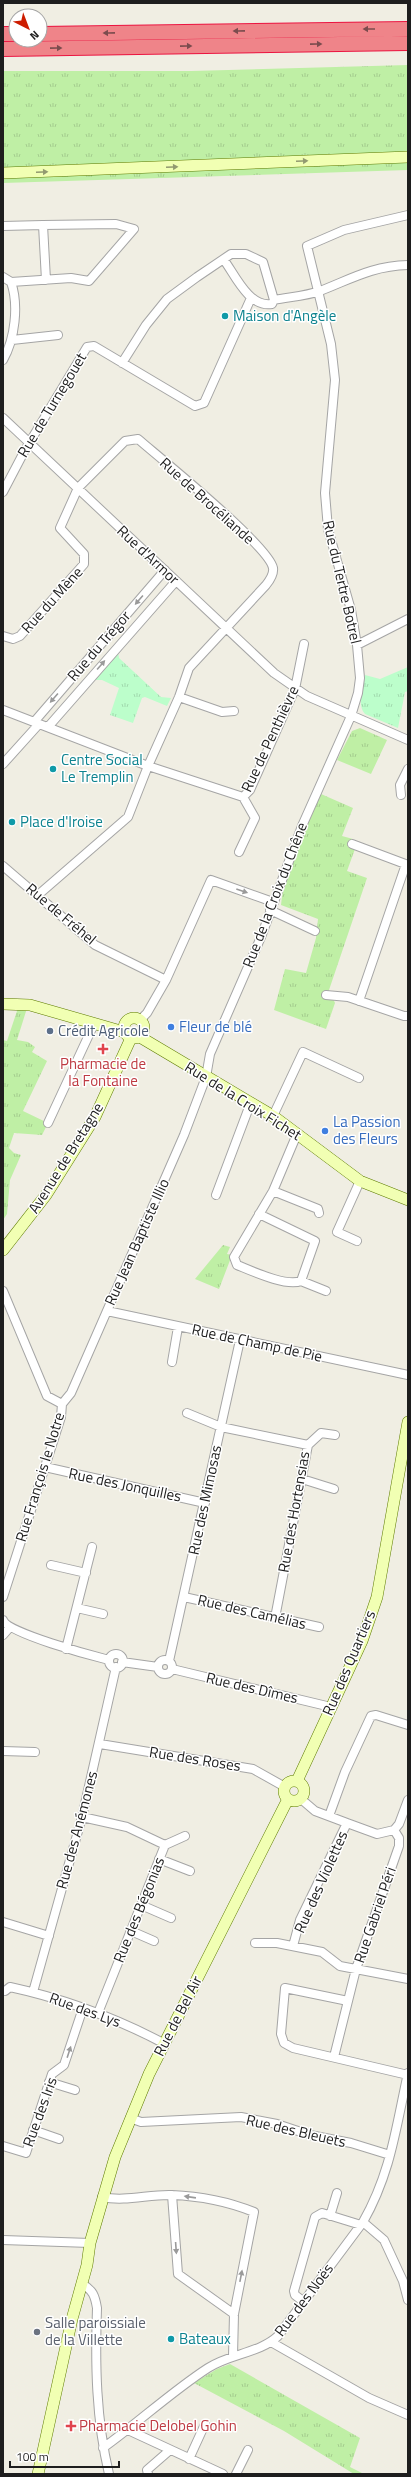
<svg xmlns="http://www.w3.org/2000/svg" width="411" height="2477" font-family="'Titillium Web',sans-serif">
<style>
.grass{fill:url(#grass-tufts)}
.park{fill:url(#park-tufts)}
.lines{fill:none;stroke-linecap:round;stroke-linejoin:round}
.street-casing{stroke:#a5a5a5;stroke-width:10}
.secondary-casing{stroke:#5d7b00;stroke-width:12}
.highway-casing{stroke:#eb1440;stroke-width:16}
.street{stroke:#fff;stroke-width:8}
.secondary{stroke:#f1ffb3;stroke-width:11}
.highway{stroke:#ef8489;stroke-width:14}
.oneway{fill:#7c4c4e}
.oneway2{fill:#929a70}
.oneway3{fill:#9a9a9a}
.culture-dot{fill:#0f9aa8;stroke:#fff;stroke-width:1.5}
.shop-dot{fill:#3f7fe0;stroke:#fff;stroke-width:1.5}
.service-dot{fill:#5c6f8a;stroke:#fff;stroke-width:1.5}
.health-dot{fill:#e0444e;stroke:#fff;stroke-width:1.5}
.worship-dot{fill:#6b7280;stroke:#fff;stroke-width:1.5}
.labels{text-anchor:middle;stroke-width:3;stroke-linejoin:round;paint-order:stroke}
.culture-label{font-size:15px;fill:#0d838f;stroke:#fff;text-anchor:start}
.street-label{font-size:15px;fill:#1e1e1e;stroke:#fff}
.shop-label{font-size:15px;fill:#366cbe;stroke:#fff;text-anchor:start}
.service-label{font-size:15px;fill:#4e5e75;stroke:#fff;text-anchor:start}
.health-label{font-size:15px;fill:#be3a42;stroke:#fff}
.worship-label{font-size:15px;fill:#5b616d;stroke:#fff;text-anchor:start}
</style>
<defs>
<pattern id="grass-tufts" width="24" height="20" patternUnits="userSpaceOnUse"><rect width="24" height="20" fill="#bfefa5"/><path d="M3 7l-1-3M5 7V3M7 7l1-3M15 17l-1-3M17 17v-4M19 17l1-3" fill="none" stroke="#a4cc8e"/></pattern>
<pattern id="park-tufts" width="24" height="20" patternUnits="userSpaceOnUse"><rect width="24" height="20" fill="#bcfecb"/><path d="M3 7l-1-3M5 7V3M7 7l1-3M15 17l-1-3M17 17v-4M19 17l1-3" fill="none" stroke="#a1d9ae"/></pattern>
</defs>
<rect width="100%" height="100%" fill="#f0eee3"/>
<path class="grass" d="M 408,65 L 408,170 L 3,183 L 3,71 L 191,71 Z
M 360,728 L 387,740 L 371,774 L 337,760 L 352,731 Z
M 321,794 L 353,808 L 342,836 L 353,839 L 355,849 L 347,871 L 367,878 L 329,990 L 335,1003 L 326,1029 L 274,1010 L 285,969 L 306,973 L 316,938 L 318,919 L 281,905 C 285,867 305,829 321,794 Z
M 19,1005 L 28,1005 L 17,1040 L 28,1042 L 35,1047 L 32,1052 L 47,1061 L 23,1111 L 48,1123 L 42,1135 L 14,1133 L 9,1148 L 14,1153 L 21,1155 L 10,1180 L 7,1214 L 3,1220 L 3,1040 L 7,1041 Z
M 223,1245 L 230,1247 L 227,1254 L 232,1255 L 219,1289 L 195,1279 Z
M 230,2364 L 360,2438 L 350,2467 L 364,2474 L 354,2474 L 284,2431 L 194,2383 L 217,2369 Z"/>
<path class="park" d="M 118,652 L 119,658 L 161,697 L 171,698 L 167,706 L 145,697 L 142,698 L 133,723 L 110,715 L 119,688 L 102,680 L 94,680 Z
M 408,667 L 408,691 L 405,692 L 398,728 L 365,714 C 356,705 364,686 365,675 L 380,679 Z"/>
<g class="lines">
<g class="street-casing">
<path id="street" d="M 3,226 L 43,225
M 224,260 C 235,275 249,308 272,304 L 274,300
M 3,277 L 11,282
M 11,282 L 71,278 L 89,281 L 134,229 L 116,224 L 43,225 L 46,280
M 12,340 L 58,335
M 3,360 C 15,339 19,305 11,282
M 122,363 L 146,325 L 167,299 L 197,277 L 231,254 L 246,254 L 263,262 L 274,300 C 289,297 306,296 320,291 C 351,279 372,266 408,265
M 3,418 L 274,673 L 307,696 L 408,740
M 3,492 L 25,450 L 87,347 L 94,346 L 195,406 L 204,403 L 251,298
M 3,636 L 13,639 L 20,636 L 84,564 L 84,554 L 60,528 L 78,488 L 125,441 L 138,439 C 160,458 269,546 273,568 C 274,574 270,580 266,585 L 189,668 L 179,697 L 148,766 L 128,817 L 38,895
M 357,645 L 408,619
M 179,697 L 222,712 L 234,711
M 3,710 L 148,766 L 243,797
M 34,722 L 165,570
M 48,727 L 176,581
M 3,764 L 39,724
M 401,795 L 400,785 L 408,769
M 352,844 L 408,865
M 239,852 L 255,818 L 243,797 L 250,790 L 295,689 L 304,644
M 3,866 L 95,945 L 166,980
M 270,910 L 315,931
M 326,995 L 348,997 L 404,1016 L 408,1016
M 359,1001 L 406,864
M 140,1020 L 147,1013 L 166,980 L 211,880 L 273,902
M 273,1116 L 303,1052 L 359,1078
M 48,1123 L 94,1024
M 273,1191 L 318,1209 L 319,1213
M 216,1195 L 251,1102
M 259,1214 L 315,1241 L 301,1281 C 286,1287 252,1271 237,1265 L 234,1257 L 273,1191 L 297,1134
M 357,1241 L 337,1232 L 360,1181
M 301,1281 L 326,1291
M 3,1291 L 47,1396 L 62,1404
M 107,1311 L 408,1375
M 172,1362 L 178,1327
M 62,1404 L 71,1393 L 184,1135 L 206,1077 L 210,1054 L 261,937 L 302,826 L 351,716 L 358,693 L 360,678 L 357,645 L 351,610 L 328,529 L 325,493 L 335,380 L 331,344 L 307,246 L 344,230 L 408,215
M 187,1413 L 221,1427 L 308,1445 L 275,1618
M 308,1445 L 321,1433 L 335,1435
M 45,1467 L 205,1503
M 302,1479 L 334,1489
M 51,1565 L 86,1573
M 3,1597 L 61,1417 L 62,1404
M 184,1597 L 319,1627
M 77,1608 L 103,1614
M 3,1620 C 7,1633 93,1656 109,1660
M 3,1635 L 10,1627
M 66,1649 L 92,1547
M109 1661a7 7 0 1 1 14 0a7 7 0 1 1-14 0Z
M158 1667a7 7 0 1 1 14 0a7 7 0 1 1-14 0Z
M 169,1661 L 240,1340
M 122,1662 L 158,1667
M 172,1669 L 331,1707
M 100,1744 L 253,1769 L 285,1787
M 3,1751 L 35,1752
M 329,1816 L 345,1772 L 371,1716 L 376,1715 L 408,1725
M 82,1817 L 127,1827 L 165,1845 L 98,2013
M 347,1823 L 377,1834 L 394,1830 L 399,1838 L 399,1846 L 356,1969 L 348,2001
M 394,1830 L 399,1824 L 408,1800
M 165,1845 L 185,1836
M 159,1859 L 190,1871
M 141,1905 L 171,1918
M 3,1922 L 49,1936
M 131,1931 L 154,1941
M 255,1943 L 277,1943 L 322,1952 L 340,1966 L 408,1979
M 293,1946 L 300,1920 L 347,1823 L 315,1811 L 301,1799
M 5,1991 L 10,1987 C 65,1999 116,2018 165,2044
M 33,1992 L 82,1817 L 116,1667
M 334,2057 L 348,2001 L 285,1988 L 281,2034 L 284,2043 L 293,2048 L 408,2075
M 49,2082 L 75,2090
M 130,2118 L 141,2122 L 241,2117 L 277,2124 L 310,2135 L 351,2143 L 390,2155
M 33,2130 L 59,2139
M 3,2146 L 26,2153 L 52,2074 L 64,2065 L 83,2008
M 172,2195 L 178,2274 L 234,2314
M 102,2197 C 126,2202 149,2194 172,2195 C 199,2196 229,2202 254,2212 L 234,2314 L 233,2356
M 330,2216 L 337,2193
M 363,2222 L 384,2240 L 403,2281 L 408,2300
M 3,2240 L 90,2243
M 82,2284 C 93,2290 95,2296 97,2308 C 95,2364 96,2419 109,2474
M 304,2302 L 295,2295 L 294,2291 L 315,2217 L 322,2213 L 361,2225
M 271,2342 L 369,2398 L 408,2415
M 128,2430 L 223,2474
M 103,2448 C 138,2423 171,2392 208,2368 C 229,2354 260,2353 278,2336 L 363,2222 C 391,2173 396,2127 408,2073
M 189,2459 L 205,2424
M 148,2474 L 147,2470 L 170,2450
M 236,2474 L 248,2450"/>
</g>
<g class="secondary-casing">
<path id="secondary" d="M 3,173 L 408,157
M 3,1004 L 30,1005 L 124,1032
M124 1028a10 10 0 1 1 20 0a10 10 0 1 1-20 0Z
M 140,1037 L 273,1116 L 360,1181 L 408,1200
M 3,1250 L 46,1195 L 95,1117 L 131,1038
M284 1791a10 10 0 1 1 20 0a10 10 0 1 1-20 0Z
M 297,1781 L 362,1641 L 377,1597 L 408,1422
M 38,2474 L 72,2319 L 87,2265 L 90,2243 L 115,2157 L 149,2074 L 288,1799"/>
</g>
<g class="highway-casing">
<path id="highway" d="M 3,34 L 16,34
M 40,34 L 408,29
M 3,49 L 408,43"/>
</g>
<use href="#street" class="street"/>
<use href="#secondary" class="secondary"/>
<use href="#highway" class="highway"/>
</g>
<defs><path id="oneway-solid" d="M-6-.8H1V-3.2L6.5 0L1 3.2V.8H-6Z"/></defs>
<g class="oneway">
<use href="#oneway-solid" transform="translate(369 29) rotate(180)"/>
<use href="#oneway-solid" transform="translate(239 31) rotate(179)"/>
<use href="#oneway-solid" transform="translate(109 33) rotate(179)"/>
<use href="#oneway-solid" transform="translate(316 44) rotate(-1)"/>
<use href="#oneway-solid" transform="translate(186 46) rotate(-1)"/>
<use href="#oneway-solid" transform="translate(56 48) rotate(-1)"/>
</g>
<g class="oneway2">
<use href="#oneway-solid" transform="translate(302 161) rotate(-3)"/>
<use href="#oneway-solid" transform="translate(172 167) rotate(-3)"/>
<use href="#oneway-solid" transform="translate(42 172) rotate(-2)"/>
</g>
<g class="oneway3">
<use href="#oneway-solid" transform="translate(139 600) rotate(131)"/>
<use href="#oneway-solid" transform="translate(101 665) rotate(-49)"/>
<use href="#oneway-solid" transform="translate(54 698) rotate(131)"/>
<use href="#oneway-solid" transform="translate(242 891) rotate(19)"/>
<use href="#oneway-solid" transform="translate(69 2052) rotate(-72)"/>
<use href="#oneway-solid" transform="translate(190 2197) rotate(-172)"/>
<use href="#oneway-solid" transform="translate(176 2248) rotate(86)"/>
<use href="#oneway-solid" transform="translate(241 2276) rotate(-79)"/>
</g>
<g class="culture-dot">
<circle cx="225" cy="316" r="4"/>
<circle cx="53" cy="769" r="4"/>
<circle cx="12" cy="822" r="4"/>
<circle cx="171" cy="2339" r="4"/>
</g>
<g class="shop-dot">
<circle cx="171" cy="1027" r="4"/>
<circle cx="325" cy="1131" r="4"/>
</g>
<circle class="service-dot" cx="50" cy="1031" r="4"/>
<g class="health-dot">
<path d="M101 1043h4v4h4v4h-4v4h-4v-4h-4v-4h4z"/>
<path d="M69 2420h4v4h4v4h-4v4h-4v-4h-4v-4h4z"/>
</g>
<circle class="worship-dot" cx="37" cy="2332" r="4"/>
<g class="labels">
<g class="culture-label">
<text x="233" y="321">Maison d'Angèle</text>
<text x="61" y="765">Centre Social<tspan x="61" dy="17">Le Tremplin</tspan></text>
<text x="20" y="827">Place d'Iroise</text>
<text x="179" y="2344">Bateaux</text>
</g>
<g class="street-label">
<text transform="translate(52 405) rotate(-59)" y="5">Rue de Turnegouet</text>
<text transform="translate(207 501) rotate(42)" y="5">Rue de Brocéliande</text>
<text transform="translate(148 555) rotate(43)" y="5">Rue d'Armor</text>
<text transform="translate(342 582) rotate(77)" y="5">Rue du Tertre Botrel</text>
<text transform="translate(52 600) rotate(-48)" y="5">Rue du Mène</text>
<text transform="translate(99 646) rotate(-49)" y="5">Rue du Trégor</text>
<text transform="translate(270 739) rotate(-65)" y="5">Rue de Penthièvre</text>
<text transform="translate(275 895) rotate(-69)" y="5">Rue de la Croix du Chêne</text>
<text transform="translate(61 914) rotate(40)" y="5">Rue de Fréhel</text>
<text transform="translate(243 1101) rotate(32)" y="5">Rue de la Croix Fichet</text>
<text transform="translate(66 1158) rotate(-58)" y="5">Avenue de Bretagne</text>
<text transform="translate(137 1242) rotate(-66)" y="5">Rue Jean Baptiste Illio</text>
<text transform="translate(257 1343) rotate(12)" y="5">Rue de Champ de Pie</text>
<text transform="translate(40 1477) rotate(-73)" y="5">Rue François le Notre</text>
<text transform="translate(125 1485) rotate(12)" y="5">Rue des Jonquilles</text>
<text transform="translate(205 1500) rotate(-78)" y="5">Rue des Mimosas</text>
<text transform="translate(294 1512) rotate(-80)" y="5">Rue des Hortensias</text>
<text transform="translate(252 1612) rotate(13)" y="5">Rue des Camélias</text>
<text transform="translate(349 1663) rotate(-67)" y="5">Rue des Quartiers</text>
<text transform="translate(252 1688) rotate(13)" y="5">Rue des Dîmes</text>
<text transform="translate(195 1759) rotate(9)" y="5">Rue des Roses</text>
<text transform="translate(77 1830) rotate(-75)" y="5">Rue des Anémones</text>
<text transform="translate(321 1882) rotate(-66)" y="5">Rue des Violettes</text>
<text transform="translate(139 1910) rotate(-68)" y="5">Rue des Bégonias</text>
<text transform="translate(375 1915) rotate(-71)" y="5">Rue Gabriel Péri</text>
<text transform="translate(85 2010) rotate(20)" y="5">Rue des Lys</text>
<text transform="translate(178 2016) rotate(-63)" y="5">Rue de Bel Air</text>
<text transform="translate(40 2112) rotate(-70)" y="5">Rue des Iris</text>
<text transform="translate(296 2131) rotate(13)" y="5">Rue des Bleuets</text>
<text transform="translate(304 2300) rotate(-53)" y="5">Rue des Noës</text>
</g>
<g class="shop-label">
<text x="179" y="1032">Fleur de blé</text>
<text x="333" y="1127">La Passion<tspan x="333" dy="17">des Fleurs</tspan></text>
</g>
<g class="service-label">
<text x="58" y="1036">Crédit Agricole</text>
</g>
<g class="health-label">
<text x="103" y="1069">Pharmacie de<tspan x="103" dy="17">la Fontaine</tspan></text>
<text x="79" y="2431" text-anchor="start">Pharmacie Delobel Gohin</text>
</g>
<g class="worship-label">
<text x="45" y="2328">Salle paroissiale<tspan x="45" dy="17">de la Villette</tspan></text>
</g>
</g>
<rect width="411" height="2477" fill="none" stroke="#1e1e1e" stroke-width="8"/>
<g transform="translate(28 28) rotate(138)"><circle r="19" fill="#ffffff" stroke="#a5a5a5"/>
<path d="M0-3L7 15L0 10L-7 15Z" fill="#cd1c00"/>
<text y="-6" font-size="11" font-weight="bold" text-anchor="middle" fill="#1e1e1e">N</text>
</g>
<path d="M10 2461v6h109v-6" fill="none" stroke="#1e1e1e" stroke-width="2"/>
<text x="16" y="2461" font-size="12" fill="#1e1e1e" stroke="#ffffff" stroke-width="3" paint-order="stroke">100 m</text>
</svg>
